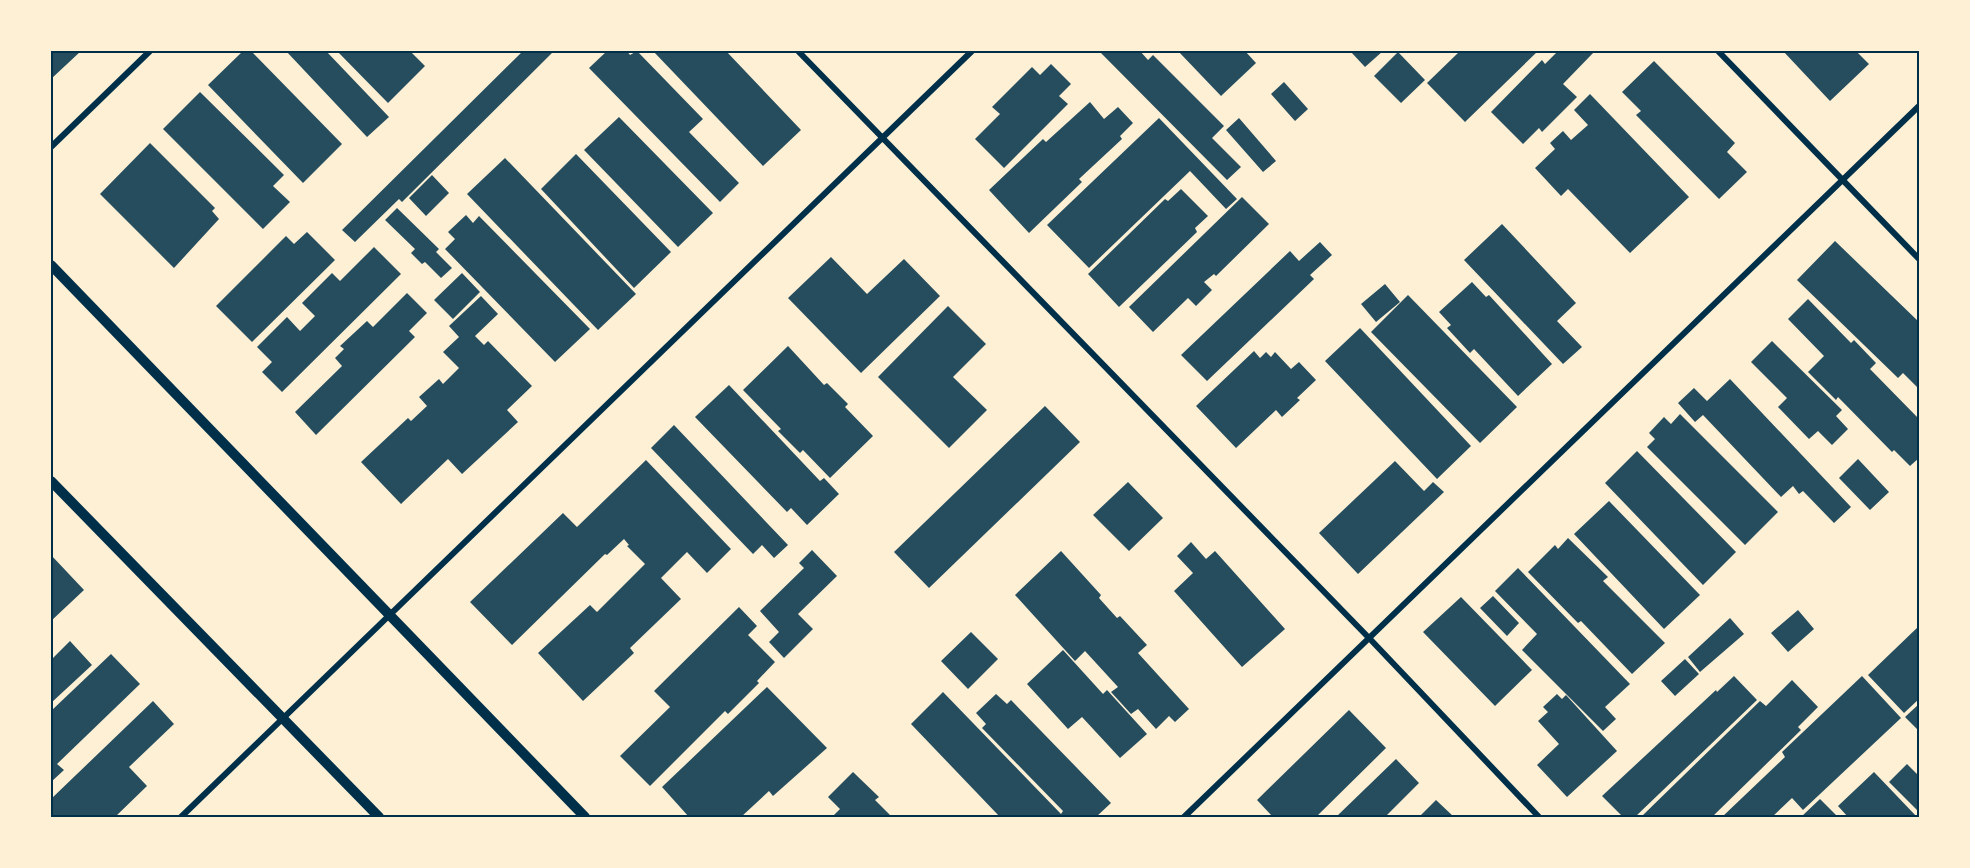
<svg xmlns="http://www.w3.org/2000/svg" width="1970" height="868" font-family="Ubuntu,sans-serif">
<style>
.building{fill:#264d5e}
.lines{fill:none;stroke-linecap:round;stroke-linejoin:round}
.minor{stroke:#003049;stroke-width:6}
.tertiary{stroke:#003049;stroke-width:10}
.neatline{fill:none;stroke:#003049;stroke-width:2}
</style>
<rect width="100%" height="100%" fill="#fdf0d5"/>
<path class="building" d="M 51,51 L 81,51 L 51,79 Z
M 243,51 L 251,51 L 342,144 L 303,183 L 208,85 Z
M 286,51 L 326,51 L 389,117 L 367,137 Z
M 337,51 L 410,51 L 425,66 L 388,103 Z
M 523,51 L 554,51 L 402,202 L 399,199 L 355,242 L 342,230 Z
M 607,51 L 627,51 L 630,55 L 637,51 L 703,119 L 689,132 L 739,183 L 720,202 L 589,68 Z
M 653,51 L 726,51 L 801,130 L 763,166 Z
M 1099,51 L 1140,51 L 1148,60 L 1153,55 L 1224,126 L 1212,138 L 1241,167 L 1227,180 Z
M 1178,51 L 1245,51 L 1256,63 L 1221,96 Z
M 1352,51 L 1383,51 L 1365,67 L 1351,52 Z
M 1460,51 L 1538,51 L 1465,122 L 1427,83 Z
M 1558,51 L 1595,51 L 1563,84 L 1577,97 L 1542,132 L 1539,128 L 1523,144 L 1491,112 L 1542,60 L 1545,64 Z
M 1783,51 L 1856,51 L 1869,64 L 1830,101 Z
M 1398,52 L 1425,80 L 1401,103 L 1374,76 Z
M 1654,61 L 1735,143 L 1727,152 L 1747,172 L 1719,199 L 1636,115 L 1641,111 L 1622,92 Z
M 1051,64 L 1071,84 L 1059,96 L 1068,104 L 1004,168 L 975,139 L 1000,114 L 992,107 L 1032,67 L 1040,75 Z
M 1284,82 L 1308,109 L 1295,121 L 1271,94 Z
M 200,92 L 284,175 L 273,186 L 290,202 L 263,229 L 163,129 Z
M 1590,94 L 1689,197 L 1630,253 L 1568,189 L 1561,196 L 1535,168 L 1555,149 L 1550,143 L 1563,131 L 1571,140 L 1588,125 L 1574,110 Z
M 1090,102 L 1104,119 L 1118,107 L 1133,123 L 1120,136 L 1122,139 L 1079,179 L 1082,182 L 1029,233 L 989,190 L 1043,139 L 1046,142 Z
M 619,117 L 713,213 L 678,247 L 584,150 Z
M 1159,118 L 1237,199 L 1226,209 L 1190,171 L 1089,268 L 1047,225 Z
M 1239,118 L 1276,161 L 1263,172 L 1226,130 Z
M 150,143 L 215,208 L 212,211 L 219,219 L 174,268 L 100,194 Z
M 576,154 L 671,252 L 634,288 L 541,189 Z
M 505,158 L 636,294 L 598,330 L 467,194 Z
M 432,175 L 449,193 L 426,216 L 409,198 Z
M 1181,189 L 1208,216 L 1195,228 L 1197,232 L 1119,307 L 1088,274 L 1165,199 L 1168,201 Z
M 1242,197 L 1269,224 L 1216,276 L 1214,274 L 1204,282 L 1212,290 L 1196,306 L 1188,298 L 1153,332 L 1129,307 Z
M 397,208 L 439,249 L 436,252 L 452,268 L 441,278 L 425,262 L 422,264 L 411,253 L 415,249 L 385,220 Z
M 466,215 L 473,223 L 479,216 L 590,329 L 555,362 L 445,249 L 455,239 L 448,232 Z
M 1502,224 L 1576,303 L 1557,321 L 1582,347 L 1563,364 L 1464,260 Z
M 307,232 L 335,260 L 252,342 L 216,306 L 286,236 L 294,244 Z
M 1835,241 L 1919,322 L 1919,389 L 1903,373 L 1898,378 L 1797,280 Z
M 1320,242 L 1332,255 L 1310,275 L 1314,279 L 1207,381 L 1181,355 L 1290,251 L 1299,261 Z
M 374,247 L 401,274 L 282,392 L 262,372 L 272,362 L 257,347 L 287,317 L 300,331 L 315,316 L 302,303 L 332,273 L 340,281 Z
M 831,257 L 867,294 L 904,259 L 940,296 L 861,373 L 788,298 Z
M 462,273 L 480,292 L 453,319 L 434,300 Z
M 1472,282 L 1486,297 L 1489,295 L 1552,364 L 1518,396 L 1474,349 L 1470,353 L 1447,328 L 1451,325 L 1439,312 Z
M 1385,284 L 1400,302 L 1376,322 L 1361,304 Z
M 407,293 L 427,313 L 409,331 L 415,337 L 316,435 L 295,412 L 342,366 L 335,358 L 344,349 L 340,346 L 367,321 L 373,327 Z
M 1408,295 L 1517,407 L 1480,443 L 1371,332 Z
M 481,296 L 498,314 L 475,336 L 484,345 L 488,341 L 532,386 L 507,410 L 518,422 L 462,474 L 448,459 L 401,504 L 361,462 L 408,418 L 411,421 L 427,406 L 419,397 L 439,379 L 443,384 L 459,368 L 443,352 L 459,337 L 449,326 Z
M 1808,299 L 1851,343 L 1854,340 L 1876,363 L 1870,369 L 1919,419 L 1919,458 L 1910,466 L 1894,450 L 1892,452 L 1838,397 L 1836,400 L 1808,372 L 1824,356 L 1788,319 Z
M 948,306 L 986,344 L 953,377 L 987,410 L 949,448 L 878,377 Z
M 1360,328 L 1471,446 L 1437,479 L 1325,361 Z
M 1772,341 L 1842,410 L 1836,416 L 1848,429 L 1832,445 L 1818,431 L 1809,439 L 1778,407 L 1787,398 L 1751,362 Z
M 788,346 L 824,385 L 827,383 L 848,404 L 845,407 L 873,436 L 830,478 L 803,450 L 800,453 L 778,431 L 781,429 L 743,390 Z
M 1254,351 L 1260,358 L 1266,352 L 1271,357 L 1275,352 L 1291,369 L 1299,362 L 1316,380 L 1297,398 L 1300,400 L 1282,417 L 1276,410 L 1236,448 L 1196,406 Z
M 1730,379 L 1851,507 L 1834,523 L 1803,491 L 1799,494 L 1793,486 L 1781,497 L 1703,415 L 1695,422 L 1678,403 L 1694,388 L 1707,401 Z
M 729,385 L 820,481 L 824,478 L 839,494 L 807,525 L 791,508 L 787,512 L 695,417 Z
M 1045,406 L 1080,442 L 929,588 L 894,552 Z
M 1680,414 L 1778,512 L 1745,545 L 1647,447 L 1655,439 L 1649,433 L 1664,417 L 1671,424 Z
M 674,425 L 788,545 L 774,558 L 762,545 L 753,554 L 651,448 Z
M 1637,451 L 1736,552 L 1703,585 L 1605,483 Z
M 1858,459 L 1889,492 L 1870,510 L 1839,478 Z
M 646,460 L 731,549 L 707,573 L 687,552 L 661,578 L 681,599 L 630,648 L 634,653 L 583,701 L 538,653 L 590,605 L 597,612 L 645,564 L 627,546 L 629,545 L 624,539 L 607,555 L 605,554 L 512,645 L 470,602 L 563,513 L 577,527 Z
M 1395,461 L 1424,491 L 1433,482 L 1444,492 L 1358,574 L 1319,533 Z
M 1128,482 L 1163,518 L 1129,551 L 1093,515 Z
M 1609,501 L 1700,595 L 1664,629 L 1574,534 Z
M 1568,538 L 1608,577 L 1603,581 L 1665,643 L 1632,674 L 1581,621 L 1578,623 L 1528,572 L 1555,545 L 1558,549 Z
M 1191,542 L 1206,559 L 1215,551 L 1285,629 L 1242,667 L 1174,591 L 1193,573 L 1177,556 Z
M 812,550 L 837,576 L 798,614 L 813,629 L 784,658 L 769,642 L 779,632 L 760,611 L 804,568 L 799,563 Z
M 1061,551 L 1101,595 L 1099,598 L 1117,618 L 1120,616 L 1147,645 L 1138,653 L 1189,709 L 1175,722 L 1169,716 L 1156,729 L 1138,709 L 1131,714 L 1111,692 L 1118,687 L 1085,651 L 1075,661 L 1015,595 Z
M 51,555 L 84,590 L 51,621 Z
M 1518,568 L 1630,684 L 1605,707 L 1616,719 L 1603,731 L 1522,650 L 1537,634 L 1495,591 Z
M 1493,596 L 1519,623 L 1507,636 L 1480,608 Z
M 1461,597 L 1532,670 L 1495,706 L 1423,632 Z
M 739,607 L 757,626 L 748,635 L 775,662 L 757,681 L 759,683 L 728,714 L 725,711 L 650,786 L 620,756 L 670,707 L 654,691 Z
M 1798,610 L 1814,629 L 1788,652 L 1771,633 Z
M 1730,618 L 1744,634 L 1700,672 L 1688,657 Z
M 1919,626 L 1919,699 L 1904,713 L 1868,675 Z
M 971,632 L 998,659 L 968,689 L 941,661 Z
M 70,641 L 92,665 L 51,703 L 51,660 Z
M 1063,650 L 1103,694 L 1107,690 L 1147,734 L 1120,758 L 1082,717 L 1068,729 L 1027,684 Z
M 111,654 L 140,684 L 57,764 L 64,770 L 51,782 L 51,711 Z
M 1685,659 L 1699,674 L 1675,696 L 1661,681 Z
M 1734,676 L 1757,700 L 1635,817 L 1623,817 L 1602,796 L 1716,690 L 1717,692 Z
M 1862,676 L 1901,718 L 1803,810 L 1792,798 L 1772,817 L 1722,817 L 1785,757 L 1782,752 Z
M 1792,680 L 1818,707 L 1798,727 L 1801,730 L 1712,817 L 1641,817 L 1760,701 L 1766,706 Z
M 767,687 L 827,748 L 773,796 L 769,791 L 741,817 L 689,817 L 662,787 Z
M 943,692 L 1061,814 L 1063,811 L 982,728 L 986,724 L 976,713 L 996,694 L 1007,704 L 1011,700 L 1111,803 L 1096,817 L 1000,817 L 911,724 Z
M 1557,694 L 1562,699 L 1566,695 L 1617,751 L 1567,797 L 1537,765 L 1559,744 L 1538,721 L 1548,712 L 1543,707 Z
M 153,701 L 174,724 L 129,767 L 147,786 L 115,817 L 51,817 L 51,799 Z
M 1919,704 L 1919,731 L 1905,717 Z
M 1349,710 L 1386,748 L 1316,817 L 1273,817 L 1257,800 Z
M 1396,759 L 1419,783 L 1385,817 L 1336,817 Z
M 1907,764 L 1919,776 L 1919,812 L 1889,782 Z
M 853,772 L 879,797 L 875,800 L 892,817 L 832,817 L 840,809 L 828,797 Z
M 1874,772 L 1917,817 L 1848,817 L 1838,806 Z
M 1820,799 L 1838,817 L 1801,817 Z
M 1436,800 L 1454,817 L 1419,817 Z"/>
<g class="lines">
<path class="minor" d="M 798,51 L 1370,639 L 1539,817
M 1718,51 L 1919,259
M 51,147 L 150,51
M 181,817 L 972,51
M 1184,817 L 1919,106"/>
<path class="tertiary" d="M 51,265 L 585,817
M 51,481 L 379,817"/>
</g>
<rect width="1970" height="868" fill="none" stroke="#fdf0d5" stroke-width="105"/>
<rect x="52" y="52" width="1866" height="764" class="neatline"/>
</svg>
